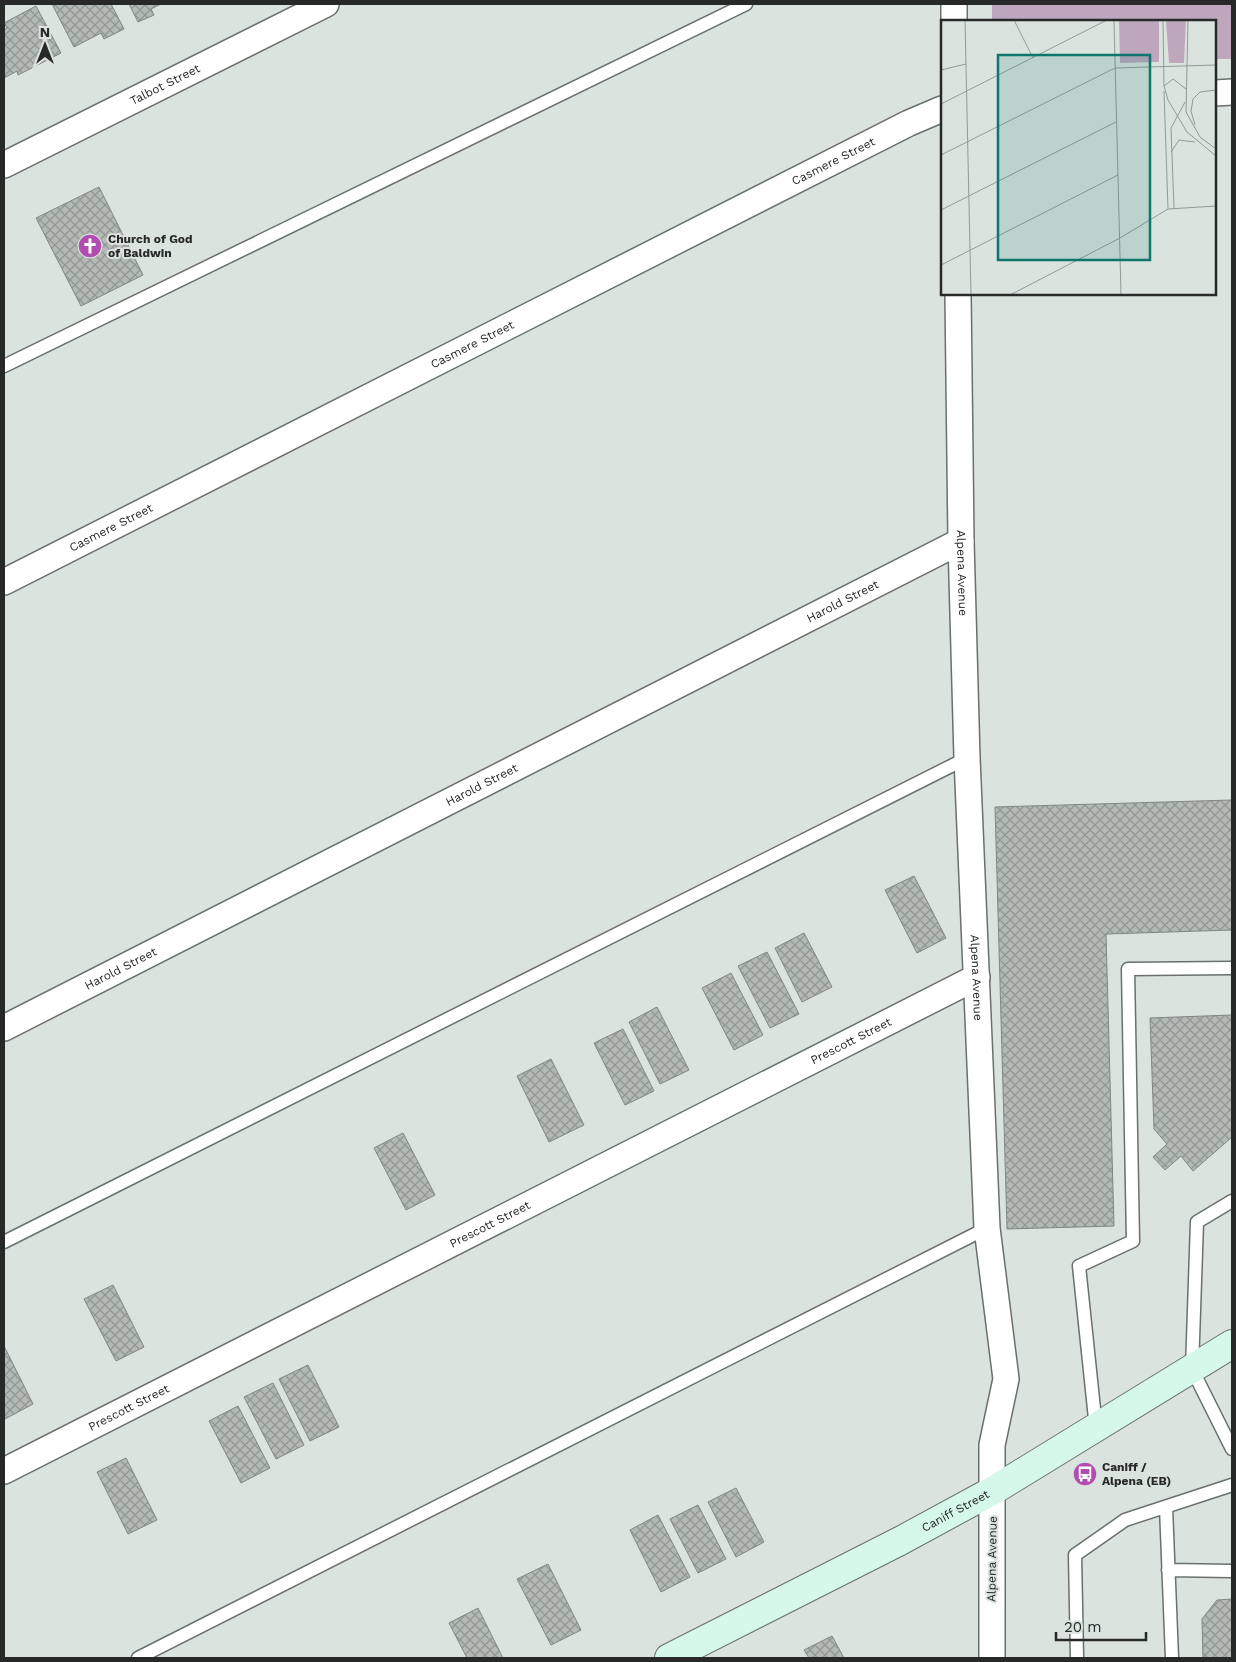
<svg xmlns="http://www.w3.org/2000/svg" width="1236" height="1662" font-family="'Work Sans',sans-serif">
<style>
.green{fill:#bea6bd}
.building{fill:url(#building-cross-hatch);stroke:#7f8683}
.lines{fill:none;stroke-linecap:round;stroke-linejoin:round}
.lane-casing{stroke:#69706d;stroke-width:15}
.street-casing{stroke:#69706d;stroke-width:28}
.secondary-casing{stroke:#69706d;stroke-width:30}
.lane{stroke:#fff;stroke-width:12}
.street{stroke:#fff;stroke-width:25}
.secondary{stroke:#d6f8eb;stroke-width:28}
.labels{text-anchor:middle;stroke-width:4;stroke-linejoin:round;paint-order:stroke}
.street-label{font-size:12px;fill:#262928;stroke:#dbe3df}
.poi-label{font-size:12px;font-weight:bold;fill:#262928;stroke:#dbe3df;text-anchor:start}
.inset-road{fill:none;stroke:#939996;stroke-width:1}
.view{fill:#0f766e;fill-opacity:0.15;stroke:#0f766e;stroke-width:2.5}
.inset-edge{fill:none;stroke:#262928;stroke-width:2.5}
</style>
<defs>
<pattern id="building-cross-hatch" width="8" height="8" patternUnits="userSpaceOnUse" patternTransform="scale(1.25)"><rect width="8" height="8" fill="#b3bab6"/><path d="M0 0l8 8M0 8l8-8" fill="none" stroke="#919794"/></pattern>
</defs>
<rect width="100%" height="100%" fill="#dbe3df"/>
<path class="green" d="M 992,4 L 1232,4 L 1232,59 L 1215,59 L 1215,21 L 992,21 Z"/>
<path class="building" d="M 52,4 L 111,4 L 124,29 L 104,39 L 101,33 L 74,47 Z
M 129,4 L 161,4 L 151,9 L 154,15 L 138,22 Z
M 36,6 L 61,53 L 18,75 L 17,71 L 4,78 L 4,30 L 7,28 L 4,23 Z
M 99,187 L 143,275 L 81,306 L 36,218 Z
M 1232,800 L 1232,930 L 1106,934 L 1114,1226 L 1007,1229 L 995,807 Z
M 914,876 L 946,938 L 917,953 L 885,890 Z
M 804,933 L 832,987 L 802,1002 L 775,948 Z
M 767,952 L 799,1014 L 770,1028 L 738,966 Z
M 731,973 L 763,1035 L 734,1050 L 702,988 Z
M 657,1007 L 689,1070 L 660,1084 L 629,1022 Z
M 1232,1015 L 1232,1137 L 1193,1171 L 1181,1156 L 1165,1170 L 1153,1157 L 1167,1144 L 1154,1129 L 1150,1018 Z
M 623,1029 L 654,1091 L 625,1105 L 594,1043 Z
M 551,1059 L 584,1125 L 549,1142 L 517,1076 Z
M 403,1133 L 435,1195 L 406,1210 L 374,1148 Z
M 113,1285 L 144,1347 L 116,1361 L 84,1299 Z
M 4,1346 L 33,1404 L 5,1419 L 4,1417 Z
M 308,1365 L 339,1427 L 310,1441 L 279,1379 Z
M 273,1383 L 304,1445 L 276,1459 L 244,1397 Z
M 238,1406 L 270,1468 L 241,1483 L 209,1421 Z
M 126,1458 L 157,1520 L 128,1534 L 97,1472 Z
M 736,1488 L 764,1542 L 736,1557 L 708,1502 Z
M 698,1505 L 726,1559 L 698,1573 L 670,1519 Z
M 658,1515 L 690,1577 L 661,1592 L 630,1530 Z
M 548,1564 L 581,1630 L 551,1645 L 517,1579 Z
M 1232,1599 L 1232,1658 L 1203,1658 L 1202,1619 L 1217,1600 Z
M 478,1608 L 503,1658 L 467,1658 L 449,1623 Z
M 832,1636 L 844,1658 L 809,1658 L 804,1650 Z"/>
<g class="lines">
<g class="lane-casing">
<path id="lane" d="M 4,366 L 746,4
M 1232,1201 L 1197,1222 L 1192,1369 L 1232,1449
M 4,1242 L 967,758
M 1096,1428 L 1079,1266 L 1133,1241 L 1128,969 L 1232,968
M 1166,1507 L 1172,1658
M 1168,1570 L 1232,1571
M 138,1658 L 987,1228
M 1077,1658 L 1075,1555 L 1125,1520 L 1232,1485"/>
</g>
<g class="street-casing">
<g id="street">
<path d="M 954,4 L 954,21"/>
<path d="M 1215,93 L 1232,92"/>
<path id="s1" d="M 4,165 L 326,4"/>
<path id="s2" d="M 958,294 L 961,541 L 967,758 L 987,1228 L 1006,1379 L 992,1445 L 992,1658"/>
<path id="s3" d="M 4,582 L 909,123 L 942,109"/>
<path id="s4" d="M 4,1028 L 961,541"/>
<path id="s5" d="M 4,1471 L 977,977"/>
</g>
</g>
<g class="secondary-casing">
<g id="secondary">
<path id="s6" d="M 669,1658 L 900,1541 L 994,1490 L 1232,1344"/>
</g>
</g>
<use href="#lane" class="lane"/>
<use href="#street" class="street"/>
<use href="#secondary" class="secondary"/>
</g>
<defs>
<g id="church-disc" transform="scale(1.25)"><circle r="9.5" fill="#b24cb1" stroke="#dbe3df"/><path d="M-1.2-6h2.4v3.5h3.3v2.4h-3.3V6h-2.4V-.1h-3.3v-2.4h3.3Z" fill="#fff"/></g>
<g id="bus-disc" transform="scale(1.25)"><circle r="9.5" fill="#b24cb1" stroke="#dbe3df"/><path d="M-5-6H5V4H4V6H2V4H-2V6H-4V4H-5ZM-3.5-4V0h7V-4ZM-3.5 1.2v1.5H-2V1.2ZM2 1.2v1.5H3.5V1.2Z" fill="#fff"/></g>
</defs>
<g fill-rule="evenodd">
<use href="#church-disc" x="90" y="246"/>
<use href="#bus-disc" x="1085" y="1474"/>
</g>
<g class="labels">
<g class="street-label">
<text dy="4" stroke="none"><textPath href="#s1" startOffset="180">Talbot Street</textPath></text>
<text dy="4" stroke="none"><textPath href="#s3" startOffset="930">Casmere Street</textPath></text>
<text dy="4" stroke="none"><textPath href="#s3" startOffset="525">Casmere Street</textPath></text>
<text dy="4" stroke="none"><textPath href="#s3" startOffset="120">Casmere Street</textPath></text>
<text dy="4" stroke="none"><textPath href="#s2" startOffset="279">Alpena Avenue</textPath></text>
<text dy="4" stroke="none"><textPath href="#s4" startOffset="941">Harold Street</textPath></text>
<text dy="4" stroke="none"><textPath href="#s4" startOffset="536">Harold Street</textPath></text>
<text dy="4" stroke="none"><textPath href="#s4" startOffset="131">Harold Street</textPath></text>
<text dy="4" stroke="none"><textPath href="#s2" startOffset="684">Alpena Avenue</textPath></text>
<text dy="4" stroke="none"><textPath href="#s5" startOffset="950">Prescott Street</textPath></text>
<text dy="4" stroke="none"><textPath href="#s5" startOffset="545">Prescott Street</textPath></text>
<text dy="4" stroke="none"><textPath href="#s5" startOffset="140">Prescott Street</textPath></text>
<text dy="4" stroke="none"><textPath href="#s6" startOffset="322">Caniff Street</textPath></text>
<text transform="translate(992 1559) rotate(-89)" y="4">Alpena Avenue</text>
</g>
<g class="poi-label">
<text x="108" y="243">Church of God<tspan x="108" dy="14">of Baldwin</tspan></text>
<text x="1102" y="1471">Caniff /<tspan x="1102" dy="14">Alpena (EB)</tspan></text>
</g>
</g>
<g transform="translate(941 20)">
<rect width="275" height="275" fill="#dbe3df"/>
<path d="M 225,0 L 245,0 L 243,43 L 228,43 Z" fill="#bea6bd"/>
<path d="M 178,0 L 218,0 L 218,42 L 179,43 Z" fill="#bea6bd"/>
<path class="inset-road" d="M 24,0 L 30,275M 73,0 L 92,38M 173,0 L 180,275M 222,0 L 223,66 L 227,80 L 246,112 L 275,136M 247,0 L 245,92 L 259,117 L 275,129M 0,50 L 25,44M 223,66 L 232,59 L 245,69M 223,71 L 227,189M 0,84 L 166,0M 254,105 L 250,91 L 252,79 L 259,72 L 275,70M 230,132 L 238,120 L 254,122M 0,135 L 174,48 L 275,45M 233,188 L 230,108 L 244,82M 0,190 L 175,102M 0,245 L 177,155M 69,275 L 179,218 L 227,189 L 275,186"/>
<path class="view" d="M 57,35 L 209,35 L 209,240 L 57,240 Z"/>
<rect width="275" height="275" class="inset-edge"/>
</g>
<rect width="1236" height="1662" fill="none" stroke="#262928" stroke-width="10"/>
<g transform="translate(45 45)" stroke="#dbe3df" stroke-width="4" paint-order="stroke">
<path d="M0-4L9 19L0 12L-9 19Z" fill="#262928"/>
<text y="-8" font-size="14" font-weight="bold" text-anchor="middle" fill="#262928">N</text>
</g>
<path d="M1056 1632v8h90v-8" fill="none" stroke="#262928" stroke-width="2.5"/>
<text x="1064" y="1632" font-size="15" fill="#262928" stroke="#dbe3df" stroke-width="4" paint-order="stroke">20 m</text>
</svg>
